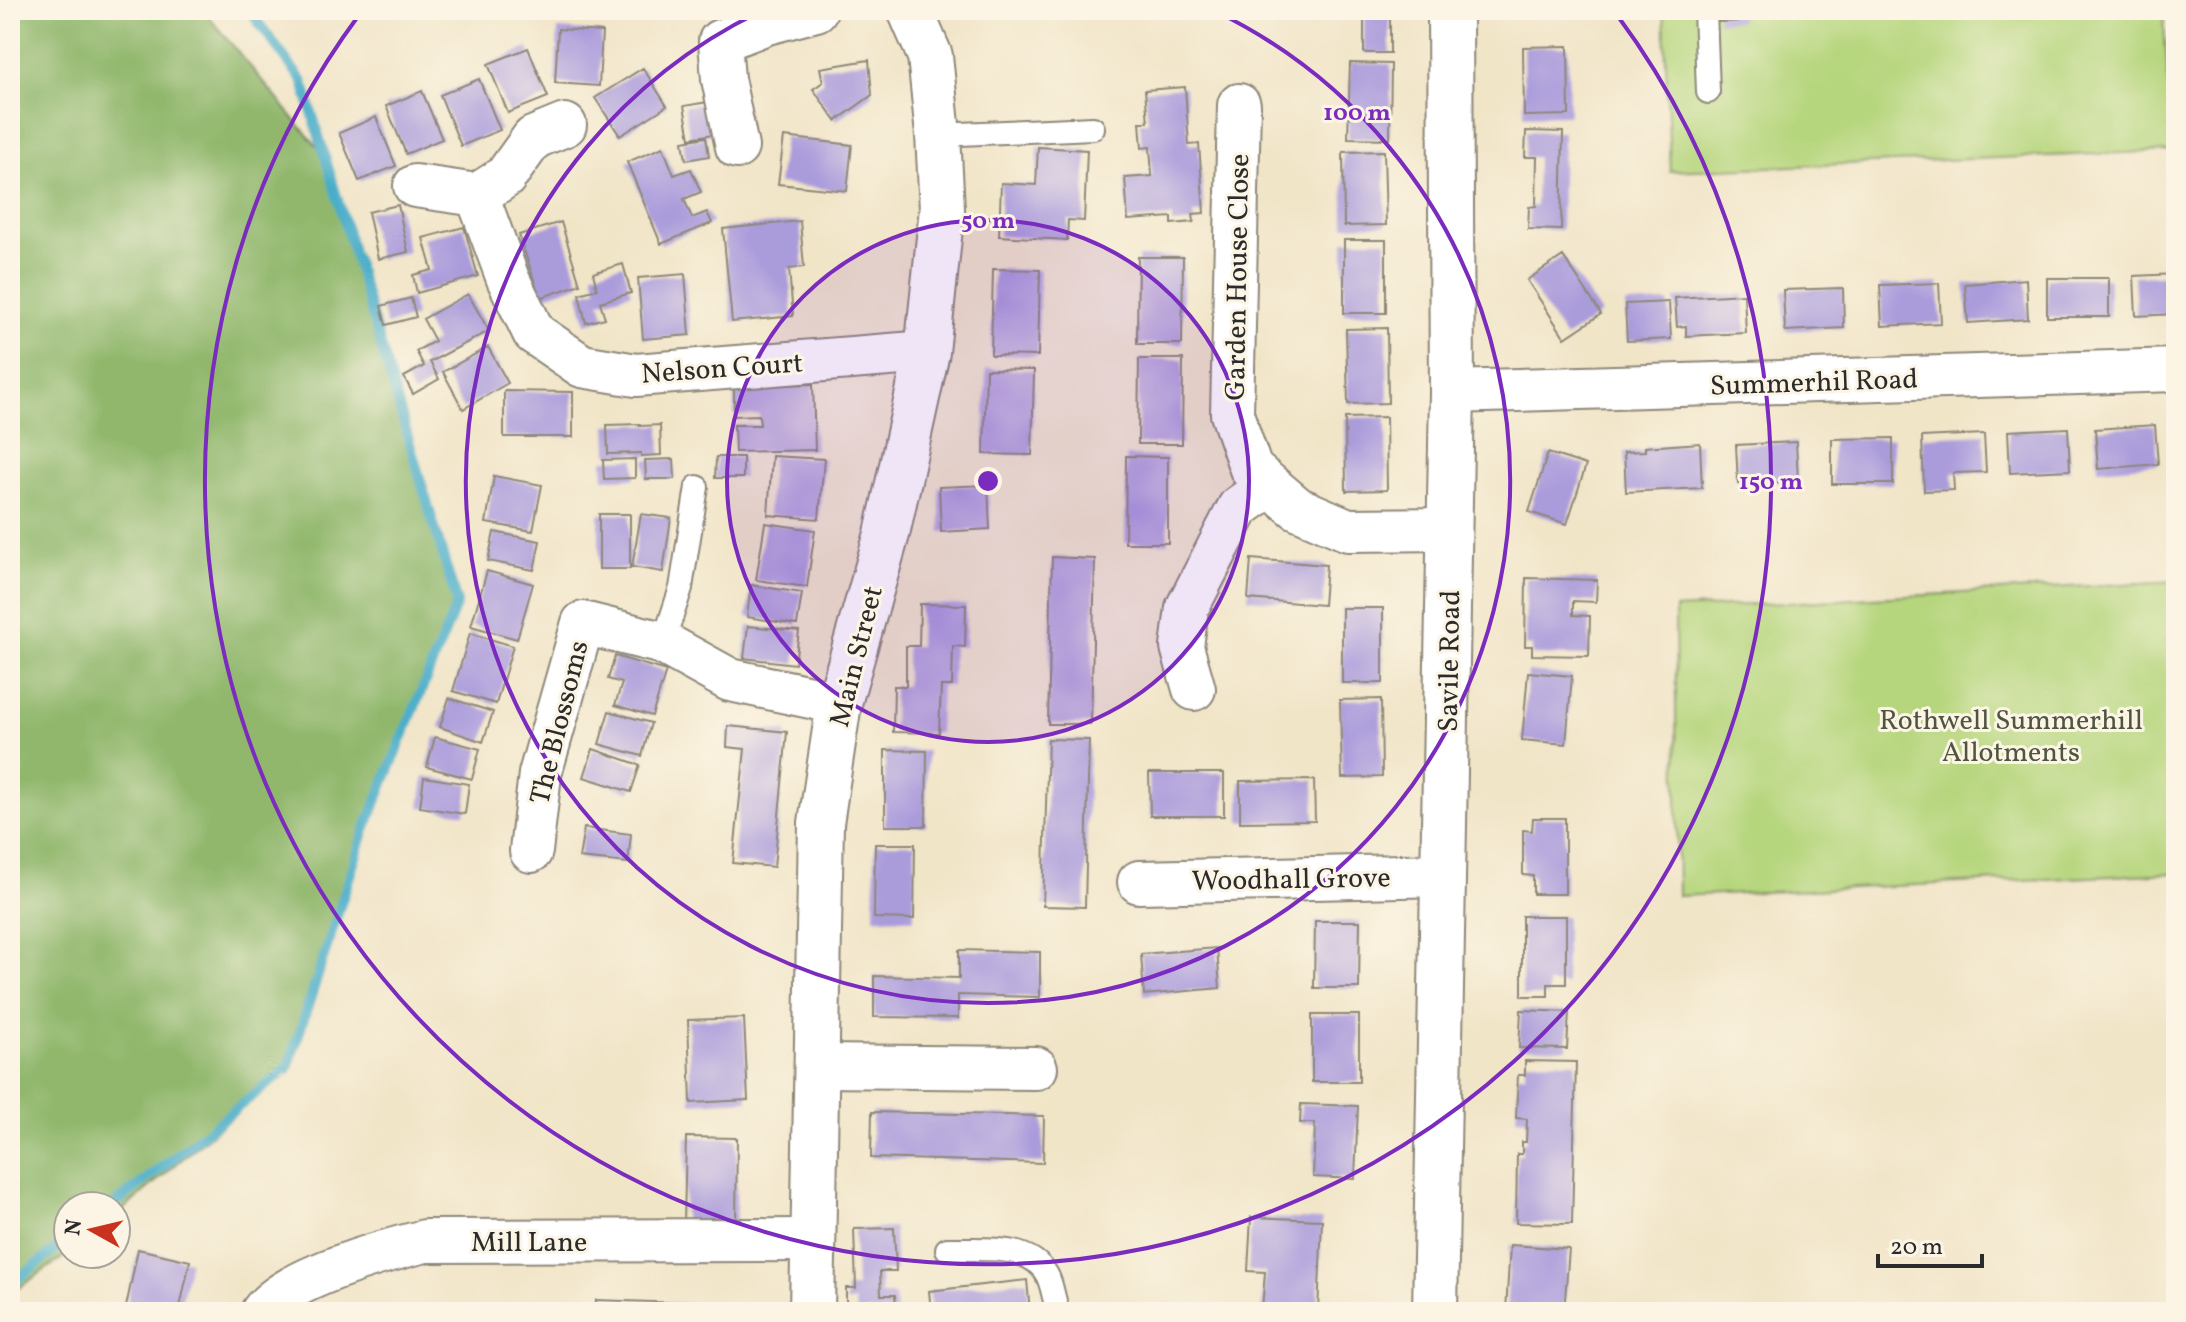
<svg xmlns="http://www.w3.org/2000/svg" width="2186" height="1322" font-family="Vollkorn,serif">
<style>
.green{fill:#b6d67d;stroke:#708054;stroke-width:2}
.forest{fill:#90b76c;stroke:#5e714c;stroke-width:2}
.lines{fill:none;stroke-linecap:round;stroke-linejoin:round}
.stream{stroke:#49adc9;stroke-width:10}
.building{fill:#aa9bdb}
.lane-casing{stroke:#8e887a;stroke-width:26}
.street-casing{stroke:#8e887a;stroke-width:46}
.secondary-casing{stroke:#8e887a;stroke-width:48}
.lane{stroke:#fff;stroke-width:22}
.street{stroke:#fff;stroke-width:42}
.secondary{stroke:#fff;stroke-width:44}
.ring{fill:none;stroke:#7b2cbf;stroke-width:4}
.labels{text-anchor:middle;stroke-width:6;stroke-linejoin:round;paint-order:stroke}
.street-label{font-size:28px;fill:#2b2b2b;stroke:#fcf5e5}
.park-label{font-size:28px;fill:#4e5640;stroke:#fcf5e5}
.centre{fill:#7b2cbf;stroke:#fcf5e5;stroke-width:4}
.ring-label{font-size:24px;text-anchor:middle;font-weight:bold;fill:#7b2cbf;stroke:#fcf5e5;stroke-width:6;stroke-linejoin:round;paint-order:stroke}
</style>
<rect width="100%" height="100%" fill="#fcf5e5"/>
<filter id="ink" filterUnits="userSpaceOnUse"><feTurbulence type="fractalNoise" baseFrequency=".0125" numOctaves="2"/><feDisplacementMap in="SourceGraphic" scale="16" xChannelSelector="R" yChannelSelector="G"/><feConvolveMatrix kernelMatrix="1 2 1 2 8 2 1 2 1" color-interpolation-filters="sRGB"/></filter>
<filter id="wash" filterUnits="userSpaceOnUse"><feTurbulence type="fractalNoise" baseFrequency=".006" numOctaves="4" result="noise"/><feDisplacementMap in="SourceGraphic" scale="32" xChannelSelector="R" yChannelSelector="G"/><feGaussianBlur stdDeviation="1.8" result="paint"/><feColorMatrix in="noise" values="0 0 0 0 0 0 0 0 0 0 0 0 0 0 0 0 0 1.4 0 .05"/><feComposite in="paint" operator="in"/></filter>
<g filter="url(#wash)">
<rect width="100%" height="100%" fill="#f1e5c8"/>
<path class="green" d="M 1664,10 L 2163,10 L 2173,151 L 1670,171 Z
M 2176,581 L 2176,873 L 1678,896 L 1675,609 Z"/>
<path class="forest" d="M 10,10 L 203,10 L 326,157 L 457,603 L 363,835 L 288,1068 L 116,1216 L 116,1206 L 68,1206 L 68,1254 L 10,1294 Z"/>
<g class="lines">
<path class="stream" d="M 112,1206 L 288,1068 L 363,835 L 457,603 L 303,82 L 249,10
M 10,1285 L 68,1240"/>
</g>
<g id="blocks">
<path class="building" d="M 1717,10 L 1741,10 L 1741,21 L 1718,22 Z
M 1364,15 L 1390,15 L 1390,53 L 1364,53 Z
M 558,29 L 602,32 L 599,86 L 555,83 Z
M 1568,46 L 1569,115 L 1524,116 L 1523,47 Z
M 528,48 L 548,97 L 508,113 L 488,64 Z
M 869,60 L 872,95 L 836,121 L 813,89 L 823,82 L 820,68 Z
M 1350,63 L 1391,64 L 1390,139 L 1348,138 Z
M 643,68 L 667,106 L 620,136 L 595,98 Z
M 479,79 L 500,130 L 461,146 L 440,95 Z
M 1185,87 L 1189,145 L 1199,144 L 1204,213 L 1193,214 L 1194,222 L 1172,224 L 1172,217 L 1128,220 L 1125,178 L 1152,176 L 1150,147 L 1142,148 L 1140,122 L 1148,122 L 1145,90 Z
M 422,91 L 442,139 L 406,154 L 386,106 Z
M 714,101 L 720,133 L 690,138 L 684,106 Z
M 376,117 L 396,166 L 359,181 L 339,133 Z
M 1526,131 L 1563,132 L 1561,230 L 1528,229 L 1529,207 L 1536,206 L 1537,157 L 1525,157 Z
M 706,137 L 709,156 L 686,160 L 683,141 Z
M 784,137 L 852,145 L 847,191 L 778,184 Z
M 663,147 L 674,175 L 691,169 L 701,192 L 684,199 L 692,218 L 707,212 L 712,223 L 661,244 L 627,162 Z
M 1038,147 L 1087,150 L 1084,221 L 1068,220 L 1067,240 L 999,236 L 1001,183 L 1036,185 Z
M 1384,151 L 1386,225 L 1344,226 L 1343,152 Z
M 398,205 L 408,252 L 378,259 L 368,212 Z
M 800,221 L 804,267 L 789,269 L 793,316 L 732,322 L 723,229 Z
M 561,222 L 580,284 L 540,298 L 519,235 Z
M 464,227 L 478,276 L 417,293 L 413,275 L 432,270 L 423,238 Z
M 1344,240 L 1386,240 L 1386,313 L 1344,313 Z
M 1563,256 L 1601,314 L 1565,338 L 1527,280 Z
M 1138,257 L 1183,257 L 1182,344 L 1137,344 Z
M 623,264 L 631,293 L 600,302 L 605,318 L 586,323 L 579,294 L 597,289 L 593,273 Z
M 993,269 L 1040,270 L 1038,356 L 991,355 Z
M 685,274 L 690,335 L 643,339 L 638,278 Z
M 2176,274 L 2176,314 L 2136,316 L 2134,276 Z
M 2047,278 L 2109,278 L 2109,317 L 2047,317 Z
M 2026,279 L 2028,319 L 1968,323 L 1965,284 Z
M 1939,283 L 1941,323 L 1882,326 L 1880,285 Z
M 1843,288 L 1844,328 L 1785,331 L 1783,290 Z
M 468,294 L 489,331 L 430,362 L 439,379 L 413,394 L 404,377 L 424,366 L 416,351 L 435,341 L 423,319 Z
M 1744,294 L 1746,333 L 1686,336 L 1686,326 L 1677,327 L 1675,298 Z
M 411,298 L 416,317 L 386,325 L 381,306 Z
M 1669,302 L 1671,339 L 1627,341 L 1625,304 Z
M 1387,328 L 1388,403 L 1348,404 L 1346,329 Z
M 488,347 L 508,383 L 463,409 L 443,372 Z
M 1139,359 L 1183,359 L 1182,444 L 1138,444 Z
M 986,369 L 1034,370 L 1032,455 L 984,454 Z
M 813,384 L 815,450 L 735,452 L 734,425 L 760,425 L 759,415 L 734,416 L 734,386 Z
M 504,391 L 573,392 L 573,437 L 504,437 Z
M 1386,417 L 1387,490 L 1346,491 L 1345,418 Z
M 640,424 L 640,426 L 660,425 L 661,455 L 641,456 L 641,453 L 608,454 L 607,425 Z
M 2155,425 L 2158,464 L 2098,469 L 2095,429 Z
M 2068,428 L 2070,470 L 2010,473 L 2008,431 Z
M 1984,434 L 1986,472 L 1953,473 L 1954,490 L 1924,491 L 1922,437 Z
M 1893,438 L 1893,484 L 1832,484 L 1832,439 Z
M 1796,442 L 1798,481 L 1738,484 L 1736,445 Z
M 1700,443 L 1702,488 L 1626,492 L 1624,452 L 1645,451 L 1645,447 Z
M 1548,453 L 1586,465 L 1567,524 L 1529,512 Z
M 772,456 L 824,459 L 819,519 L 768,515 Z
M 1126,456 L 1168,457 L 1168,543 L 1125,543 Z
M 716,457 L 743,457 L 743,478 L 715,478 Z
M 635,459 L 635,478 L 604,479 L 603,460 Z
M 674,459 L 675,479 L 646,479 L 645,460 Z
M 494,476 L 542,485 L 533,531 L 486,523 Z
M 988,485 L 990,529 L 941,532 L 939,487 Z
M 599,514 L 630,514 L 630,569 L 599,569 Z
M 641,514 L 671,518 L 663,572 L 632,567 Z
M 765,523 L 815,530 L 807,587 L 756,580 Z
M 494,532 L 540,541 L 534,570 L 488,561 Z
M 1052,557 L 1095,559 L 1091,724 L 1048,724 Z
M 1251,559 L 1326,565 L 1323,605 L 1248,599 Z
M 487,571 L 533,584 L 517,639 L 471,626 Z
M 1526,578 L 1597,580 L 1596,602 L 1573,601 L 1573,615 L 1590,616 L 1589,656 L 1532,655 L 1532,646 L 1525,646 Z
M 751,585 L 802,593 L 797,625 L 747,617 Z
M 920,604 L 966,605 L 965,647 L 953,646 L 952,686 L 941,686 L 939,733 L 893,732 L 894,686 L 906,686 L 906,646 L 919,646 Z
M 1342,608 L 1383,608 L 1383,683 L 1342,683 Z
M 748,626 L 799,631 L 795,664 L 744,658 Z
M 470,633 L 513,646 L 496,704 L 453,691 Z
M 615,656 L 666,671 L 652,716 L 615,705 L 622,683 L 608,679 Z
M 1528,672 L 1572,676 L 1566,744 L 1522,740 Z
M 449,698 L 493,712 L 483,742 L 440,727 Z
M 1381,699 L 1382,777 L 1342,778 L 1340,700 Z
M 609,711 L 651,723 L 642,756 L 599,744 Z
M 728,726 L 787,732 L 774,867 L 733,863 L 745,749 L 727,747 Z
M 435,737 L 480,749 L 472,779 L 427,767 Z
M 1048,739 L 1089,740 L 1085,907 L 1043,906 Z
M 593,749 L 640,765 L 631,792 L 584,777 Z
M 885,750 L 927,751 L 926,826 L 885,826 Z
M 1149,773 L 1224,773 L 1224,816 L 1150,816 Z
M 424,777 L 469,784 L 465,814 L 420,807 Z
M 1314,780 L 1315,821 L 1240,822 L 1240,781 Z
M 1533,818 L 1565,818 L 1565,894 L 1533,894 L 1533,876 L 1523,875 L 1523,830 L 1532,831 Z
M 584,828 L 631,834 L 628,863 L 579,858 Z
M 875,844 L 915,844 L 914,919 L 874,918 Z
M 1522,916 L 1566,916 L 1566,984 L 1548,984 L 1548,996 L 1522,996 Z
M 1315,921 L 1360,921 L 1359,988 L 1314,988 Z
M 1217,948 L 1220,988 L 1144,995 L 1141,954 Z
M 959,950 L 1040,952 L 1040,997 L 958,995 L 958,1018 L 874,1017 L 874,976 L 959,978 Z
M 1521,1010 L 1569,1012 L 1567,1049 L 1519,1048 Z
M 1312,1015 L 1359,1015 L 1359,1082 L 1312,1082 Z
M 744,1018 L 748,1100 L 691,1103 L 688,1020 Z
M 1525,1061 L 1576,1062 L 1572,1224 L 1516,1223 L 1517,1154 L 1522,1154 L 1522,1142 L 1526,1142 L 1527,1119 L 1516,1118 L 1518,1075 L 1525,1075 Z
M 1301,1104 L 1358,1106 L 1355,1179 L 1313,1177 L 1315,1123 L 1300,1123 Z
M 872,1112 L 1044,1116 L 1043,1163 L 871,1158 Z
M 686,1137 L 737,1138 L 736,1224 L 684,1223 Z
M 1251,1217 L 1322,1220 L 1318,1312 L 1262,1309 L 1265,1272 L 1248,1271 Z
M 894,1228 L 896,1271 L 880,1271 L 881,1295 L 895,1295 L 896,1312 L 856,1312 L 855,1302 L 846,1302 L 846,1288 L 856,1288 L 854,1229 Z
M 1510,1245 L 1569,1249 L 1564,1312 L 1506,1311 Z
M 138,1249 L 190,1261 L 179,1312 L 125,1312 Z
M 1027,1280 L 1030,1312 L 931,1312 L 929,1291 Z
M 596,1300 L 709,1304 L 709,1312 L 595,1312 Z"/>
</g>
</g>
<g filter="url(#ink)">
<use href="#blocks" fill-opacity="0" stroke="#8e887a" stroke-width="2"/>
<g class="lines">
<g class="lane-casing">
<path id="lane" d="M 1705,10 L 1708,92
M 938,135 L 1093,128
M 663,643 L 681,588 L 697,487
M 947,1249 C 979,1250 1029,1242 1047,1275 C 1053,1286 1053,1300 1059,1312"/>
</g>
<g class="street-casing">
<path id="street" d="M 1239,105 L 1232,414 L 1251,469 L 1297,508 L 1348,530 L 1450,529
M 737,147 L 723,79 L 720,41 L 767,23 L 816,10
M 415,186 L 477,195 L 505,177 L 533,138 L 565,125
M 477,195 L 508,279 L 534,333 L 582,366 L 636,375 L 927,352
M 1452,392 L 2176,370
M 1194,689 L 1182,647 L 1187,608 L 1239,507 L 1270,485
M 531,851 L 540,774 L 583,623 L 663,643 L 730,680 L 839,703
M 1139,882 L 1444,875
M 816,1066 L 1036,1068
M 262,1312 C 286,1278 384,1251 425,1241 L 814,1240"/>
</g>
<g class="secondary-casing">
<path id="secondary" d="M 812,1312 L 821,823 L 839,703 L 887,534 L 927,352 L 942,209 L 938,135 L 930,56 L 910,10
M 1435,1312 L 1452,392 L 1450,10"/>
</g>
<use href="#lane" class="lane"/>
<use href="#street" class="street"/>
<use href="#secondary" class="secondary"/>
</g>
</g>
<circle cx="988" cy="481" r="261" fill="#7b2cbf" fill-opacity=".12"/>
<g class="ring">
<circle cx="988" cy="481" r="261"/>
<path d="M1217 12A522 522 0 1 1 759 12"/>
<path d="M1617 15A783 783 0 1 1 359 15"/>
</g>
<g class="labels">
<g class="street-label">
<text transform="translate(1236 277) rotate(-89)" y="10">Garden House Close</text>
<text transform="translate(722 367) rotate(-4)" y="10">Nelson Court</text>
<text transform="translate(1814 381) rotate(-2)" y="10">Summerhil Road</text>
<text transform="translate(855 656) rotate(-76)" y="10">Main Street</text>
<text transform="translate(1448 661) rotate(-89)" y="10">Savile Road</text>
<text transform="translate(558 722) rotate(-76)" y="10">The Blossoms</text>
<text transform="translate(1291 878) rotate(-1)" y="10">Woodhall Grove</text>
<text x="529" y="1251">Mill Lane</text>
</g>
<g class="park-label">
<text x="2011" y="729">Rothwell Summerhill<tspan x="2011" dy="32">Allotments</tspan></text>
</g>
</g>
<circle cx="988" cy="481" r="12" class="centre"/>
<g class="ring-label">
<text x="1357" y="120">100 m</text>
<text x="988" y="228">50 m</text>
<text x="1771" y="489">150 m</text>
</g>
<rect width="2186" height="1322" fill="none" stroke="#fcf5e5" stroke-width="40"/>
<g transform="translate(92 1230) rotate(278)"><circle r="38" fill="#fcf5e5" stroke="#a8a49b" stroke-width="2"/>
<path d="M0-6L14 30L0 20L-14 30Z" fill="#c8321e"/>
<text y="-12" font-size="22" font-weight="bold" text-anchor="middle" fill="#2b2b2b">N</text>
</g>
<path d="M1878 1254v12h104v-12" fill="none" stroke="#2b2b2b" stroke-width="4"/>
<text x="1890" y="1254" font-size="24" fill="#2b2b2b" stroke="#fcf5e5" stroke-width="6" paint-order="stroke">20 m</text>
</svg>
